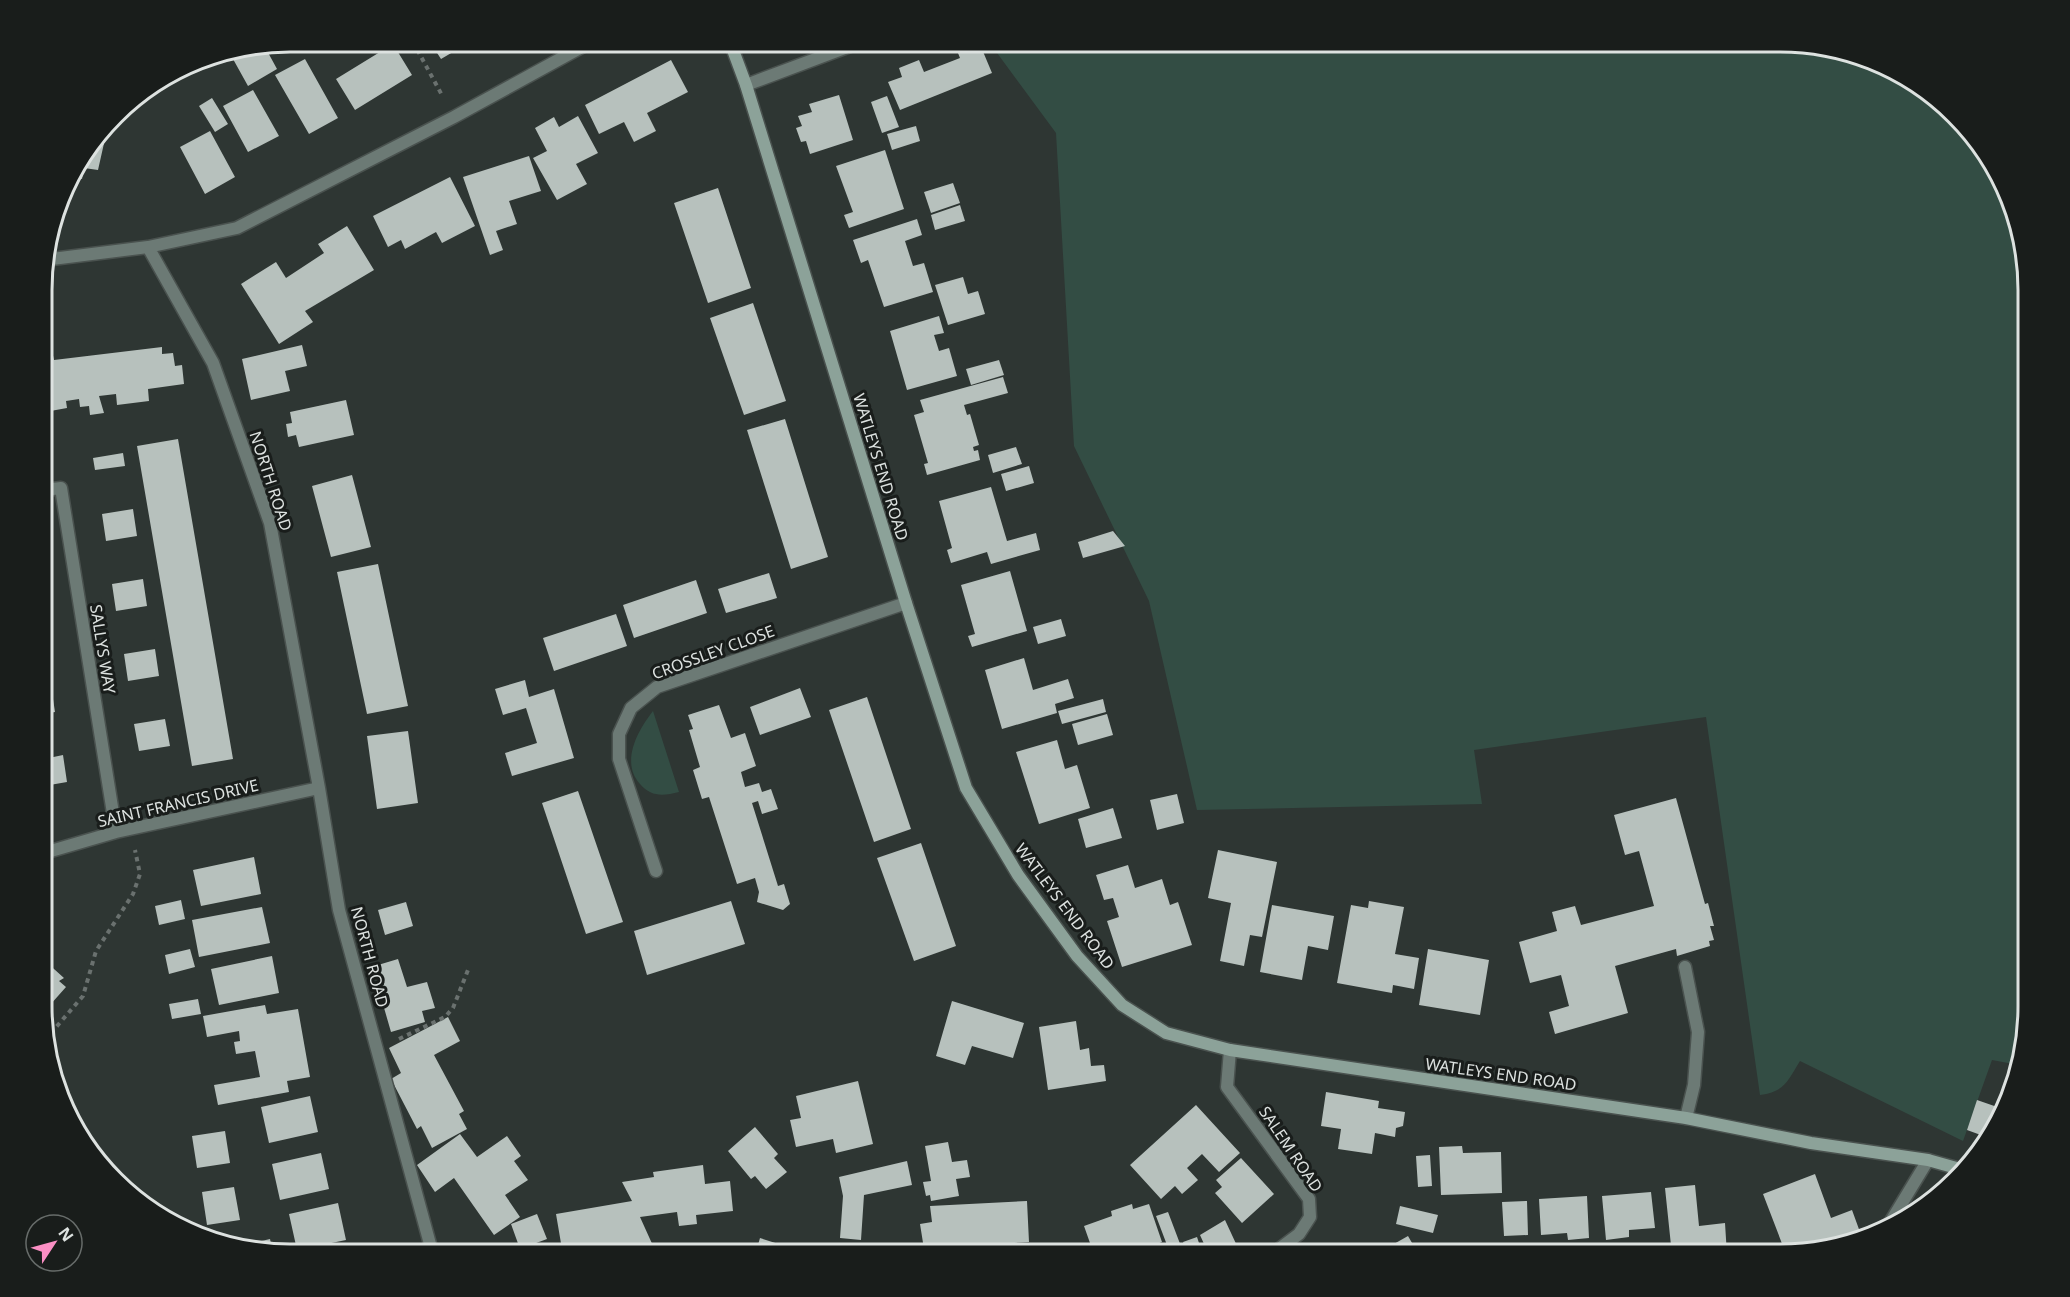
<svg xmlns="http://www.w3.org/2000/svg" width="2070" height="1297" font-family="'Noto Sans',sans-serif">
<style>
.green{fill:#334d44}
.building{fill:#b7c1bd}
.lines{fill:none;stroke-linecap:round;stroke-linejoin:round}
.lane-casing{stroke:#4a524f;stroke-width:15}
.street-casing{stroke:#4a524f;stroke-width:15}
.secondary-casing{stroke:#4a524f;stroke-width:15}
.path{stroke:#6a716f;stroke-width:4;stroke-dasharray:4.5 4.5;stroke-linecap:butt}
.lane{stroke:#6c7a75;stroke-width:12}
.street{stroke:#6c7a75;stroke-width:12}
.secondary{stroke:#8ca299;stroke-width:12}
.labels{text-anchor:middle;stroke-width:6;stroke-linejoin:round;paint-order:stroke}
.street-label{font-size:16px;fill:#dde2e0;stroke:#191d1b}
.rim{fill:none;stroke:#dde2e0;stroke-width:3}
</style>
<rect width="100%" height="100%" fill="#2e3633"/>
<path class="green" d="M 989,42 L 1779,42 L 1844,51 L 1917,84 L 1995,167 L 2027,275 L 2027,1022 L 2019,1065 L 1992,1060 L 1963,1141 L 1800,1061 C 1788,1080 1785,1092 1760,1095 L 1706,717 L 1474,750 L 1482,804 L 1197,810 L 1149,601 L 1074,446 L 1056,133 Z
M 653,711 L 679,792 C 663,796 651,797 640,784 C 620,762 638,730 653,711 Z"/>
<path class="building" d="M 430,42 L 470,42 L 441,59 Z
M 971,42 L 979,42 L 992,73 L 900,110 L 888,82 L 902,77 L 899,68 L 919,60 L 924,72 L 960,58 L 956,48 Z
M 393,44 L 412,75 L 355,110 L 336,79 Z
M 265,47 L 277,69 L 248,86 L 233,59 L 247,51 Z
M 305,59 L 338,118 L 309,134 L 275,75 Z
M 671,60 L 688,92 L 647,113 L 656,131 L 634,142 L 624,122 L 599,134 L 585,105 Z
M 253,90 L 279,136 L 248,152 L 223,106 Z
M 839,95 L 853,140 L 810,154 L 806,141 L 801,142 L 796,128 L 802,126 L 798,116 L 812,112 L 809,104 Z
M 887,96 L 899,127 L 882,133 L 871,102 Z
M 212,98 L 228,124 L 215,132 L 199,106 Z
M 578,116 L 598,153 L 576,164 L 587,184 L 557,200 L 533,158 L 547,151 L 535,128 L 554,117 L 559,127 Z
M 916,126 L 920,141 L 892,150 L 887,134 Z
M 107,130 L 98,170 L 84,168 L 82,179 L 71,176 Z
M 210,131 L 235,177 L 205,194 L 180,147 Z
M 885,150 L 904,209 L 849,228 L 844,215 L 853,212 L 836,166 Z
M 529,156 L 541,191 L 509,201 L 517,224 L 496,231 L 503,250 L 490,255 L 463,177 Z
M 450,177 L 475,226 L 442,243 L 436,232 L 405,249 L 401,240 L 388,247 L 373,216 Z
M 953,183 L 960,203 L 931,213 L 924,192 Z
M 718,188 L 751,288 L 708,303 L 674,203 Z
M 960,205 L 965,221 L 935,230 L 931,215 Z
M 917,219 L 922,235 L 905,241 L 913,266 L 924,263 L 933,292 L 884,307 L 868,260 L 861,263 L 853,240 Z
M 347,226 L 374,270 L 305,311 L 313,322 L 279,344 L 241,284 L 276,262 L 286,278 L 324,253 L 318,244 Z
M 963,277 L 968,294 L 978,291 L 985,314 L 948,325 L 935,285 Z
M 753,303 L 786,401 L 744,415 L 710,318 Z
M 939,316 L 944,333 L 934,335 L 939,351 L 949,348 L 957,376 L 907,390 L 890,331 Z
M 302,345 L 307,366 L 285,371 L 290,391 L 251,400 L 242,359 Z
M 162,347 L 162,354 L 173,353 L 175,366 L 182,365 L 184,384 L 148,389 L 149,401 L 117,405 L 116,394 L 99,396 L 104,413 L 90,415 L 89,406 L 80,407 L 79,399 L 66,401 L 67,408 L 45,412 L 44,352 L 52,351 L 54,360 Z
M 999,360 L 1004,375 L 971,385 L 966,369 Z
M 1003,377 L 1008,393 L 964,405 L 967,415 L 970,414 L 979,445 L 973,447 L 974,451 L 978,450 L 980,460 L 927,475 L 924,464 L 928,463 L 914,415 L 924,412 L 920,400 Z
M 346,400 L 354,435 L 299,447 L 296,435 L 288,437 L 286,424 L 292,423 L 290,412 Z
M 785,419 L 828,557 L 791,569 L 747,430 Z
M 178,439 L 233,759 L 192,766 L 137,446 Z
M 1016,447 L 1022,464 L 993,473 L 988,455 Z
M 123,453 L 125,466 L 95,470 L 93,458 Z
M 1029,466 L 1034,483 L 1006,491 L 1001,474 Z
M 352,475 L 371,547 L 331,557 L 312,486 Z
M 991,487 L 1007,541 L 1036,533 L 1040,550 L 991,564 L 987,552 L 951,563 L 947,550 L 952,548 L 939,501 Z
M 133,509 L 137,536 L 106,541 L 102,514 Z
M 1113,531 L 1125,546 L 1083,558 L 1078,542 Z
M 378,564 L 408,706 L 367,714 L 337,572 Z
M 1010,571 L 1027,631 L 972,647 L 968,636 L 975,634 L 961,585 Z
M 769,573 L 777,598 L 726,613 L 718,589 Z
M 143,579 L 147,606 L 116,611 L 112,584 Z
M 696,580 L 707,613 L 634,638 L 623,605 Z
M 616,614 L 627,646 L 554,671 L 543,638 Z
M 1061,619 L 1066,636 L 1038,644 L 1033,627 Z
M 155,649 L 159,676 L 128,681 L 124,654 Z
M 1024,658 L 1033,690 L 1068,679 L 1074,698 L 1055,704 L 1057,713 L 1002,729 L 985,670 Z
M 525,680 L 529,697 L 554,689 L 574,758 L 512,776 L 505,753 L 537,743 L 526,708 L 503,715 L 495,689 Z
M 51,686 L 55,712 L 44,714 L 44,687 Z
M 800,688 L 811,717 L 760,735 L 750,707 Z
M 867,697 L 911,829 L 874,842 L 829,710 Z
M 1103,699 L 1106,712 L 1062,724 L 1058,711 Z
M 719,705 L 731,738 L 745,733 L 756,766 L 741,772 L 745,787 L 759,783 L 762,792 L 771,789 L 778,809 L 762,814 L 758,801 L 752,803 L 778,886 L 784,884 L 790,904 L 783,910 L 757,902 L 759,892 L 755,878 L 737,884 L 709,797 L 702,799 L 693,770 L 700,767 L 689,730 L 693,729 L 688,715 Z
M 1107,714 L 1113,735 L 1078,745 L 1072,724 Z
M 165,719 L 170,746 L 139,751 L 134,724 Z
M 408,731 L 418,803 L 377,809 L 367,736 Z
M 1057,740 L 1065,769 L 1077,765 L 1090,808 L 1039,824 L 1016,752 Z
M 63,755 L 67,782 L 44,786 L 44,759 Z
M 578,791 L 623,922 L 586,934 L 542,803 Z
M 1177,794 L 1184,823 L 1157,830 L 1150,800 Z
M 1676,798 L 1705,904 L 1708,903 L 1714,926 L 1710,926 L 1714,940 L 1709,941 L 1710,946 L 1677,956 L 1676,949 L 1615,966 L 1628,1013 L 1555,1034 L 1549,1012 L 1569,1006 L 1561,975 L 1530,983 L 1519,942 L 1557,931 L 1552,912 L 1575,906 L 1581,925 L 1654,906 L 1639,851 L 1625,855 L 1614,815 Z
M 1113,808 L 1122,838 L 1086,848 L 1078,819 Z
M 921,843 L 956,946 L 914,961 L 877,858 Z
M 1218,850 L 1277,862 L 1262,937 L 1250,935 L 1244,966 L 1220,961 L 1231,903 L 1208,898 Z
M 254,857 L 261,894 L 201,906 L 193,870 Z
M 1128,865 L 1135,888 L 1162,879 L 1170,905 L 1178,902 L 1192,945 L 1122,967 L 1107,921 L 1119,917 L 1113,898 L 1104,900 L 1096,875 Z
M 181,900 L 185,919 L 159,925 L 155,906 Z
M 731,901 L 745,944 L 647,975 L 634,931 Z
M 1369,901 L 1404,907 L 1395,954 L 1419,958 L 1414,989 L 1393,985 L 1392,993 L 1337,983 L 1351,905 L 1368,908 Z
M 406,902 L 413,926 L 385,935 L 378,910 Z
M 1272,905 L 1334,916 L 1328,950 L 1308,946 L 1302,980 L 1260,972 Z
M 262,907 L 270,943 L 199,957 L 192,920 Z
M 190,949 L 195,967 L 169,974 L 165,955 Z
M 1428,949 L 1489,960 L 1480,1015 L 1419,1005 Z
M 272,956 L 279,993 L 219,1005 L 211,969 Z
M 398,959 L 407,987 L 427,982 L 435,1008 L 422,1011 L 425,1022 L 391,1032 L 378,987 L 384,985 L 378,965 Z
M 44,960 L 64,978 L 59,981 L 66,987 L 50,1005 L 44,999 Z
M 198,999 L 201,1014 L 172,1019 L 169,1004 Z
M 952,1001 L 1024,1023 L 1013,1058 L 972,1046 L 965,1065 L 936,1056 Z
M 265,1005 L 267,1014 L 298,1009 L 310,1077 L 287,1081 L 289,1092 L 218,1105 L 214,1085 L 260,1077 L 255,1051 L 236,1054 L 234,1042 L 240,1041 L 239,1031 L 207,1037 L 203,1016 Z
M 448,1017 L 460,1041 L 434,1055 L 464,1111 L 459,1114 L 467,1129 L 432,1148 L 421,1126 L 417,1129 L 391,1079 L 401,1073 L 389,1048 Z
M 1076,1021 L 1080,1050 L 1089,1048 L 1091,1066 L 1104,1065 L 1106,1081 L 1048,1090 L 1039,1027 Z
M 858,1081 L 873,1144 L 836,1153 L 833,1139 L 796,1147 L 790,1120 L 801,1118 L 796,1096 Z
M 1326,1092 L 1379,1101 L 1378,1108 L 1405,1112 L 1403,1126 L 1396,1128 L 1395,1137 L 1375,1133 L 1372,1154 L 1338,1149 L 1341,1129 L 1321,1126 Z
M 310,1096 L 318,1132 L 269,1143 L 261,1107 Z
M 1977,1100 L 2003,1109 L 1989,1138 L 1967,1130 Z
M 1196,1105 L 1240,1153 L 1219,1172 L 1202,1154 L 1187,1168 L 1198,1180 L 1182,1194 L 1175,1186 L 1161,1199 L 1130,1165 Z
M 755,1127 L 778,1154 L 774,1158 L 787,1172 L 766,1189 L 755,1176 L 751,1179 L 728,1151 Z
M 225,1131 L 230,1163 L 197,1168 L 192,1136 Z
M 460,1134 L 477,1157 L 507,1136 L 521,1156 L 514,1161 L 528,1180 L 505,1195 L 520,1217 L 494,1235 L 454,1178 L 435,1192 L 417,1165 Z
M 948,1142 L 952,1162 L 967,1160 L 970,1177 L 956,1179 L 959,1196 L 931,1201 L 930,1195 L 926,1196 L 923,1182 L 931,1181 L 925,1146 Z
M 1462,1146 L 1463,1153 L 1501,1152 L 1502,1193 L 1441,1195 L 1439,1147 Z
M 321,1153 L 329,1189 L 280,1200 L 272,1164 Z
M 1430,1155 L 1432,1186 L 1418,1187 L 1416,1156 Z
M 1241,1158 L 1274,1194 L 1242,1223 L 1215,1193 L 1222,1187 L 1216,1180 Z
M 907,1161 L 912,1185 L 864,1195 L 861,1240 L 840,1238 L 843,1196 L 839,1177 Z
M 703,1165 L 705,1184 L 730,1181 L 733,1211 L 696,1215 L 697,1224 L 679,1226 L 677,1212 L 640,1217 L 654,1248 L 612,1255 L 563,1255 L 556,1214 L 632,1201 L 622,1182 L 654,1177 L 653,1172 Z
M 1815,1174 L 1831,1218 L 1852,1210 L 1860,1232 L 1795,1254 L 1786,1254 L 1763,1194 Z
M 1695,1185 L 1699,1226 L 1725,1223 L 1727,1255 L 1672,1255 L 1665,1188 Z
M 234,1187 L 240,1220 L 207,1225 L 202,1192 Z
M 1651,1192 L 1655,1228 L 1629,1230 L 1629,1237 L 1606,1240 L 1602,1196 Z
M 1587,1196 L 1589,1238 L 1568,1240 L 1567,1233 L 1541,1235 L 1539,1199 Z
M 1027,1201 L 1029,1242 L 924,1249 L 920,1224 L 932,1222 L 930,1206 Z
M 1527,1201 L 1528,1235 L 1504,1236 L 1502,1202 Z
M 338,1203 L 346,1240 L 297,1250 L 289,1214 Z
M 1132,1204 L 1133,1209 L 1149,1204 L 1162,1242 L 1129,1255 L 1078,1255 L 1076,1248 L 1090,1243 L 1084,1226 L 1112,1216 L 1111,1211 Z
M 1400,1206 L 1438,1215 L 1433,1233 L 1396,1224 Z
M 1168,1212 L 1182,1249 L 1170,1253 L 1156,1216 Z
M 537,1214 L 547,1239 L 520,1249 L 511,1224 Z
M 1225,1220 L 1238,1248 L 1222,1255 L 1209,1255 L 1200,1235 Z
M 1408,1236 L 1419,1255 L 1389,1255 L 1385,1249 Z
M 1197,1237 L 1203,1255 L 1188,1255 L 1183,1242 Z
M 760,1238 L 810,1254 L 810,1255 L 755,1255 Z
M 270,1239 L 273,1253 L 245,1249 L 244,1245 Z
M 1610,1246 L 1611,1255 L 1585,1255 L 1585,1249 Z
M 356,1250 L 356,1255 L 309,1255 L 309,1253 Z"/>
<g class="lines">
<g class="lane-casing">
<path id="lane" d="M 746,85 L 861,42
M 1685,967 L 1698,1032 L 1694,1085 L 1686,1118"/>
</g>
<g class="street-casing">
<path id="street" d="M 148,247 L 213,363 L 270,523 L 319,788 L 339,910 L 433,1255
M 44,260 L 148,247 L 237,228 L 454,117 L 591,42
M 44,490 L 61,488 L 116,832
M 44,853 L 116,832 L 319,788
M 656,871 L 619,759 L 619,734 L 631,708 L 657,687 L 906,603
M 1230,1050 L 1227,1087 L 1309,1199 L 1310,1217 L 1299,1234 L 1271,1255
M 1888,1226 L 1928,1160"/>
</g>
<g class="secondary-casing">
<path id="secondary" d="M 730,42 L 746,85 L 906,603 L 966,788 L 1018,875 L 1077,956 L 1122,1005 L 1166,1033 L 1230,1050 L 1686,1118 L 1811,1143 L 1928,1160 L 1960,1169"/>
</g>
<path class="path" d="M 413,42 L 443,97
M 399,1039 L 445,1017 L 453,1008 L 468,970
M 45,1040 L 83,996 L 96,951 L 133,894 L 140,874 L 135,850"/>
<use href="#lane" class="lane"/>
<use href="#street" class="street"/>
<use href="#secondary" class="secondary"/>
</g>
<g class="labels">
<g class="street-label">
<text transform="translate(881 467) rotate(73)" y="6">WATLEYS END ROAD</text>
<text transform="translate(271 481) rotate(72)" y="6">NORTH ROAD</text>
<text transform="translate(103 649) rotate(81)" y="6">SALLYS WAY</text>
<text transform="translate(713 652) rotate(-20)" y="6">CROSSLEY CLOSE</text>
<text transform="translate(178 803) rotate(-13)" y="6">SAINT FRANCIS DRIVE</text>
<text transform="translate(1065 906) rotate(53)" y="6">WATLEYS END ROAD</text>
<text transform="translate(370 957) rotate(75)" y="6">NORTH ROAD</text>
<text transform="translate(1501 1074) rotate(8)" y="6">WATLEYS END ROAD</text>
<text transform="translate(1291 1149) rotate(56)" y="6">SALEM ROAD</text>
</g>
</g>
<path d="M0 0H2070V1297H0ZM290 52H1780A238 238 0 0 1 2018 290V1006A238 238 0 0 1 1780 1244H290A238 238 0 0 1 52 1006V290A238 238 0 0 1 290 52Z" fill="#191d1b" fill-rule="evenodd"/>
<path class="rim" d="M290 52H1780A238 238 0 0 1 2018 290V1006A238 238 0 0 1 1780 1244H290A238 238 0 0 1 52 1006V290A238 238 0 0 1 290 52Z"/>
<g transform="translate(54 1243) rotate(54)"><circle r="28" fill="#191d1b" stroke="#676c6a" stroke-width="1.5"/>
<path d="M0-4.5L10 22L0 15L-10 22Z" fill="#fb8fc4"/>
<text y="-9" font-size="16" font-weight="bold" text-anchor="middle" fill="#dde2e0">N</text>
</g>
</svg>
